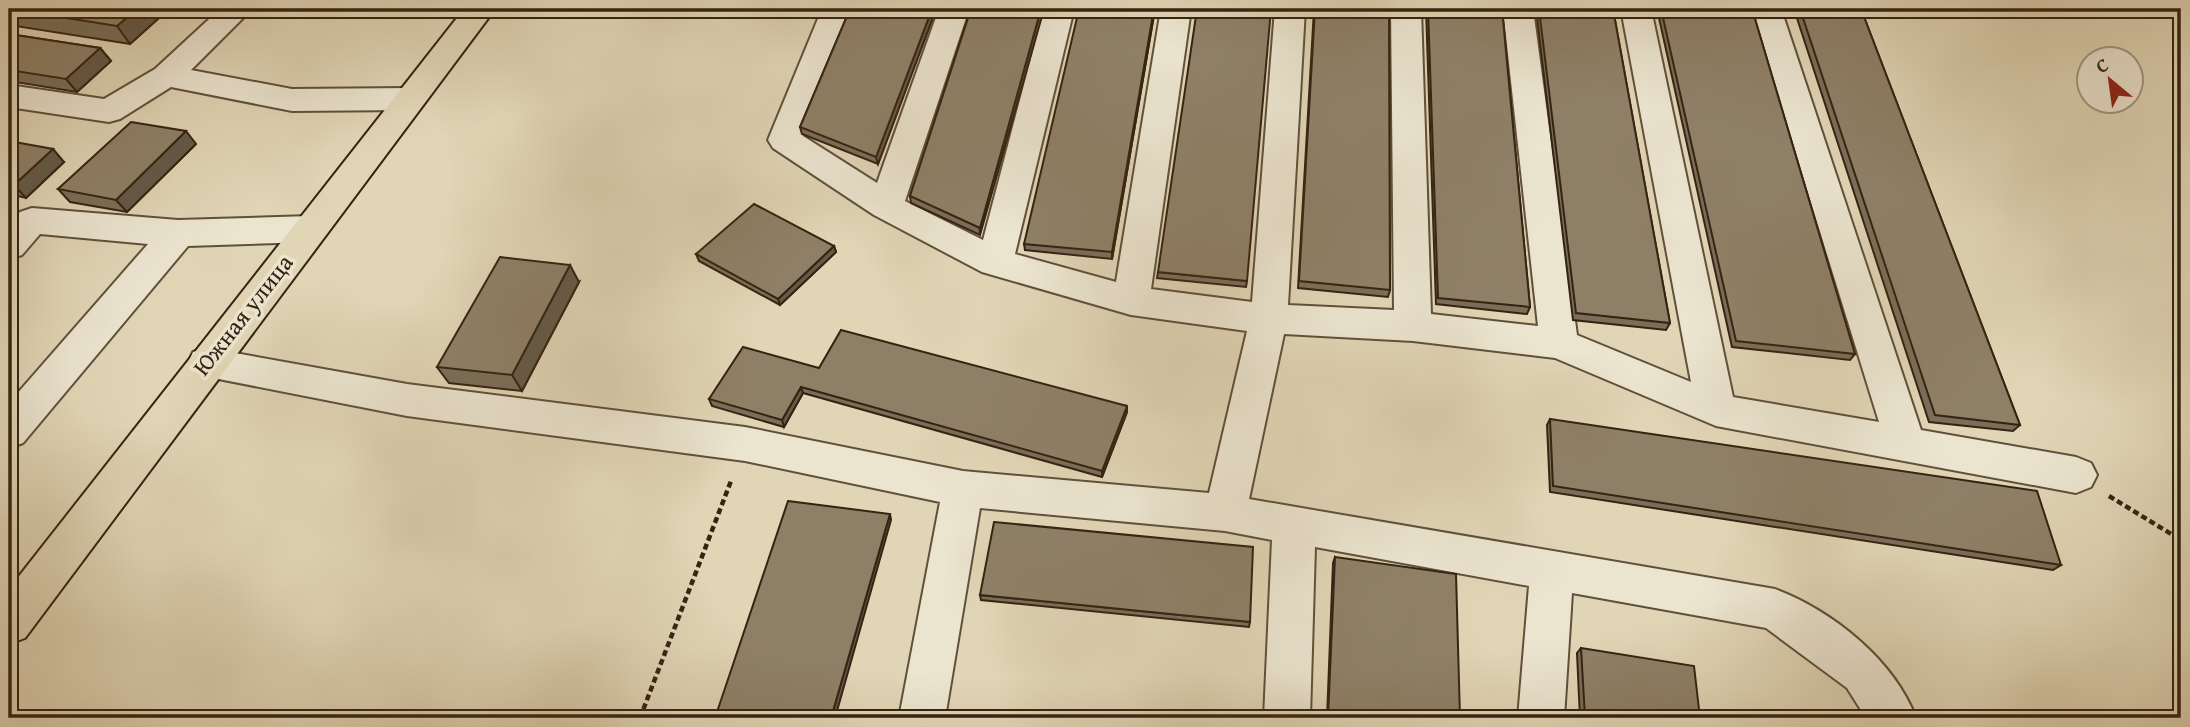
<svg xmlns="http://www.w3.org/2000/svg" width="2190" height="727" font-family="'Gentium Book Plus',serif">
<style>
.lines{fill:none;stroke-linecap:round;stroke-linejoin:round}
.minor-casing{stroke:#60503b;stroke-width:4}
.major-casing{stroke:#352312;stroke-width:4}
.path{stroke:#352312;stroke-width:4.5;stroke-dasharray:6 3.5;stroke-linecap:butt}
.minor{fill:#ebe4cf;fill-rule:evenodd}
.major{fill:#e0d5b5;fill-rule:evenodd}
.wall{fill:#7a6e59;stroke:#352312;stroke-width:2}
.shaded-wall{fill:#635a48;stroke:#352312;stroke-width:2}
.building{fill:#8e8067;stroke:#352312;stroke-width:2}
.labels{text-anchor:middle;stroke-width:7;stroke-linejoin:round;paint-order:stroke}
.street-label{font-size:24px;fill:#352312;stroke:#ebe4cf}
</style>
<rect width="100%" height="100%" fill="#e0d5b5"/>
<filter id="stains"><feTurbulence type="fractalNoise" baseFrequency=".00286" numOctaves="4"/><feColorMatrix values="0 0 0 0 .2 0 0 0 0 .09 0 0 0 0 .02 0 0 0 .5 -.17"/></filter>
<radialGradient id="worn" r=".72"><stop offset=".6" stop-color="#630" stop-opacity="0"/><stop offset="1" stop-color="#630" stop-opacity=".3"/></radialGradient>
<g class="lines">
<g class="minor-casing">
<path id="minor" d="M 220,9 L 252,9 L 191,70 L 292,89 L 409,88 L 420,91 L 425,99 L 420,107 L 409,110 L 292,111 L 171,87 L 120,119 L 109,122 L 9,107 L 9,85 L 104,99 L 155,69 Z
M 822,9 L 852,9 L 803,136 L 877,183 L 939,9 L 969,9 L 905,201 L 983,240 L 1044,9 L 1074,9 L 1015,254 L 1116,282 L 1161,9 L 1191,9 L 1151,289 L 1252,302 L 1275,9 L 1305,9 L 1288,305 L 1394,310 L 1391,9 L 1421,9 L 1431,314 L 1538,326 L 1503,9 L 1533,9 L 1577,335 L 1691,382 L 1621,9 L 1651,9 L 1733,397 L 1879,422 L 1751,9 L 1781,9 L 1921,430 L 2076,457 L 2091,463 L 2097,475 L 2091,487 L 2076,493 L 1716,426 L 1555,358 L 1413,341 L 1284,334 L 1249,499 L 1775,589 C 1833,611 1894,660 1916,718 L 1866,718 L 1847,688 L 1766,628 L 1572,593 L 1564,718 L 1518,718 L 1529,586 L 1315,547 L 1310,718 L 1264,718 L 1272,540 L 1225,531 L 980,508 L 945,718 L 899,718 L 940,502 L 745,461 L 407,416 L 193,374 L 188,363 L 193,352 L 207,348 L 407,384 L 745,427 L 963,471 L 1209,493 L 1247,331 L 1131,315 L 982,272 L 874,215 L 773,148 L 768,140 Z
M 32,208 L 178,220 L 310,216 L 322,220 L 328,229 L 322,238 L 310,242 L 188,246 L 23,443 L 9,448 L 9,403 L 148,244 L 40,234 L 22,255 L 9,259 L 9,223 L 20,212 Z"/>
</g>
<g class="major-casing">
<path id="major" d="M 464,9 L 495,9 L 25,638 L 9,644 L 9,589 Z"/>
</g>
<path class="path" d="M 2109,496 L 2181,540
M 640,718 L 731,481"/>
<use href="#minor" class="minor"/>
<use href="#major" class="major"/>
</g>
<path class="wall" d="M 9,9 L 169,9 L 130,44 L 9,25 Z
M 372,9 L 411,9 L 408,13 Z
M 850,9 L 936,9 L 878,164 L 802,134 L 800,127 Z
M 971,9 L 980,235 L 911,203 L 910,196 Z
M 1155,9 L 1112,259 L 1025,250 L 1024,244 Z
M 1314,9 L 1389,9 L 1390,290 L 1388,297 L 1298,288 Z
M 1426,9 L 1502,9 L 1530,307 L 1527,314 L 1436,304 Z
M 1536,9 L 1613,9 L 1670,323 L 1666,330 L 1573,320 Z
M 1657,9 L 1752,9 L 1855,354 L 1850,360 L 1732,347 Z
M 1794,9 L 1861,9 L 2020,425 L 2013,431 L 1929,422 Z
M 9,34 L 100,48 L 111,61 L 77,92 L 9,81 Z
M 9,141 L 64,162 L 26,198 L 9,194 Z
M 196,144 L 127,212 L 70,202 L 58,189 Z
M 834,246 L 836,252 L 780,305 L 699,261 L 696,254 Z
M 1158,272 L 1247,281 L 1246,287 L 1157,278 Z
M 579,282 L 522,391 L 449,383 L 437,367 Z
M 819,368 L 1127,406 L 1127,412 L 1102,477 L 803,393 L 784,427 L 712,406 L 709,399 Z
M 1550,419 L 2061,565 L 2053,570 L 1550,492 L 1547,425 Z
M 1335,557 L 1460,718 L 1327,718 L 1333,563 Z
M 980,595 L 1250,622 L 1249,627 L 981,600 Z
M 1581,648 L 1700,718 L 1580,718 L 1577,653 Z"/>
<path class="shaded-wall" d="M 137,9 L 169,9 L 130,44 L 117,26 Z
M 932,9 L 936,9 L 878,164 L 876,157 Z
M 1041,9 L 1044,9 L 980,235 L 980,228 Z
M 1154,9 L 1155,9 L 1112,259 L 1112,252 Z
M 100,48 L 111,61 L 77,92 L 66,79 Z
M 186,131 L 196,144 L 127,212 L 116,200 Z
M 53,149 L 64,162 L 26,198 L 14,185 Z
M 834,246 L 836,252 L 780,305 L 778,299 Z
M 570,265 L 579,282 L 522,391 L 512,375 Z
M 801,387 L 803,393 L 784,427 L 782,420 Z
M 1127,406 L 1127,412 L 1102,477 L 1102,471 Z
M 890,514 L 891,520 L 835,718 L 831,718 Z"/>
<path class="building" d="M 9,9 L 137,9 L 117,26 Z
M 850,9 L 932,9 L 876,157 L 800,127 Z
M 971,9 L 1041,9 L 980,228 L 910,196 Z
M 1079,9 L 1154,9 L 1112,252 L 1024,244 Z
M 1197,9 L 1271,9 L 1247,281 L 1158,272 Z
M 1315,9 L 1389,9 L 1390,290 L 1299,281 Z
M 1428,9 L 1502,9 L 1530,307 L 1438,298 Z
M 1539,9 L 1613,9 L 1670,323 L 1576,313 Z
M 1661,9 L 1752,9 L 1855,354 L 1736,341 Z
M 1800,9 L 1861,9 L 2020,425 L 1935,415 Z
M 9,34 L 100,48 L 66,79 L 9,70 Z
M 131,122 L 186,131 L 116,200 L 58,189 Z
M 9,141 L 53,149 L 14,185 L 9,184 Z
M 754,204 L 834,246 L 778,299 L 696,254 Z
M 500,257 L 570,265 L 512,375 L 437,367 Z
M 841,330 L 1127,406 L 1102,471 L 801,387 L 782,420 L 709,399 L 743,347 L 819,368 Z
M 1550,419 L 2037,491 L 2061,565 L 1553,486 Z
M 788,501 L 890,514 L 831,718 L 715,718 Z
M 994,522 L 1253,547 L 1250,622 L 980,595 Z
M 1335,557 L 1456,574 L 1460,718 L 1328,718 Z
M 1581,648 L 1694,666 L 1700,718 L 1585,718 Z"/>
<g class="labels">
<g class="street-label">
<text transform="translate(243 315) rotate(-52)" y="8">Южная улица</text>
</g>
</g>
<rect width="2190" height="727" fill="none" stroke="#e0d5b5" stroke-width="35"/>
<rect x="10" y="10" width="2169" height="706" fill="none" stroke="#352312" stroke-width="3.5"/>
<rect x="18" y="18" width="2155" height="692" fill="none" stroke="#352312" stroke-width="2"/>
<g transform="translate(2110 80) rotate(331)"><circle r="33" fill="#ebe4cf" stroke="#a29783" stroke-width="2"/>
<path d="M0-5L12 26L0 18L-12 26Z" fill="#8f2418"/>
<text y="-10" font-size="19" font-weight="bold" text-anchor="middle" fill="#352312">С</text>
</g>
<rect width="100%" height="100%" filter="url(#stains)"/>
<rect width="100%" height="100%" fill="url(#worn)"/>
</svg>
